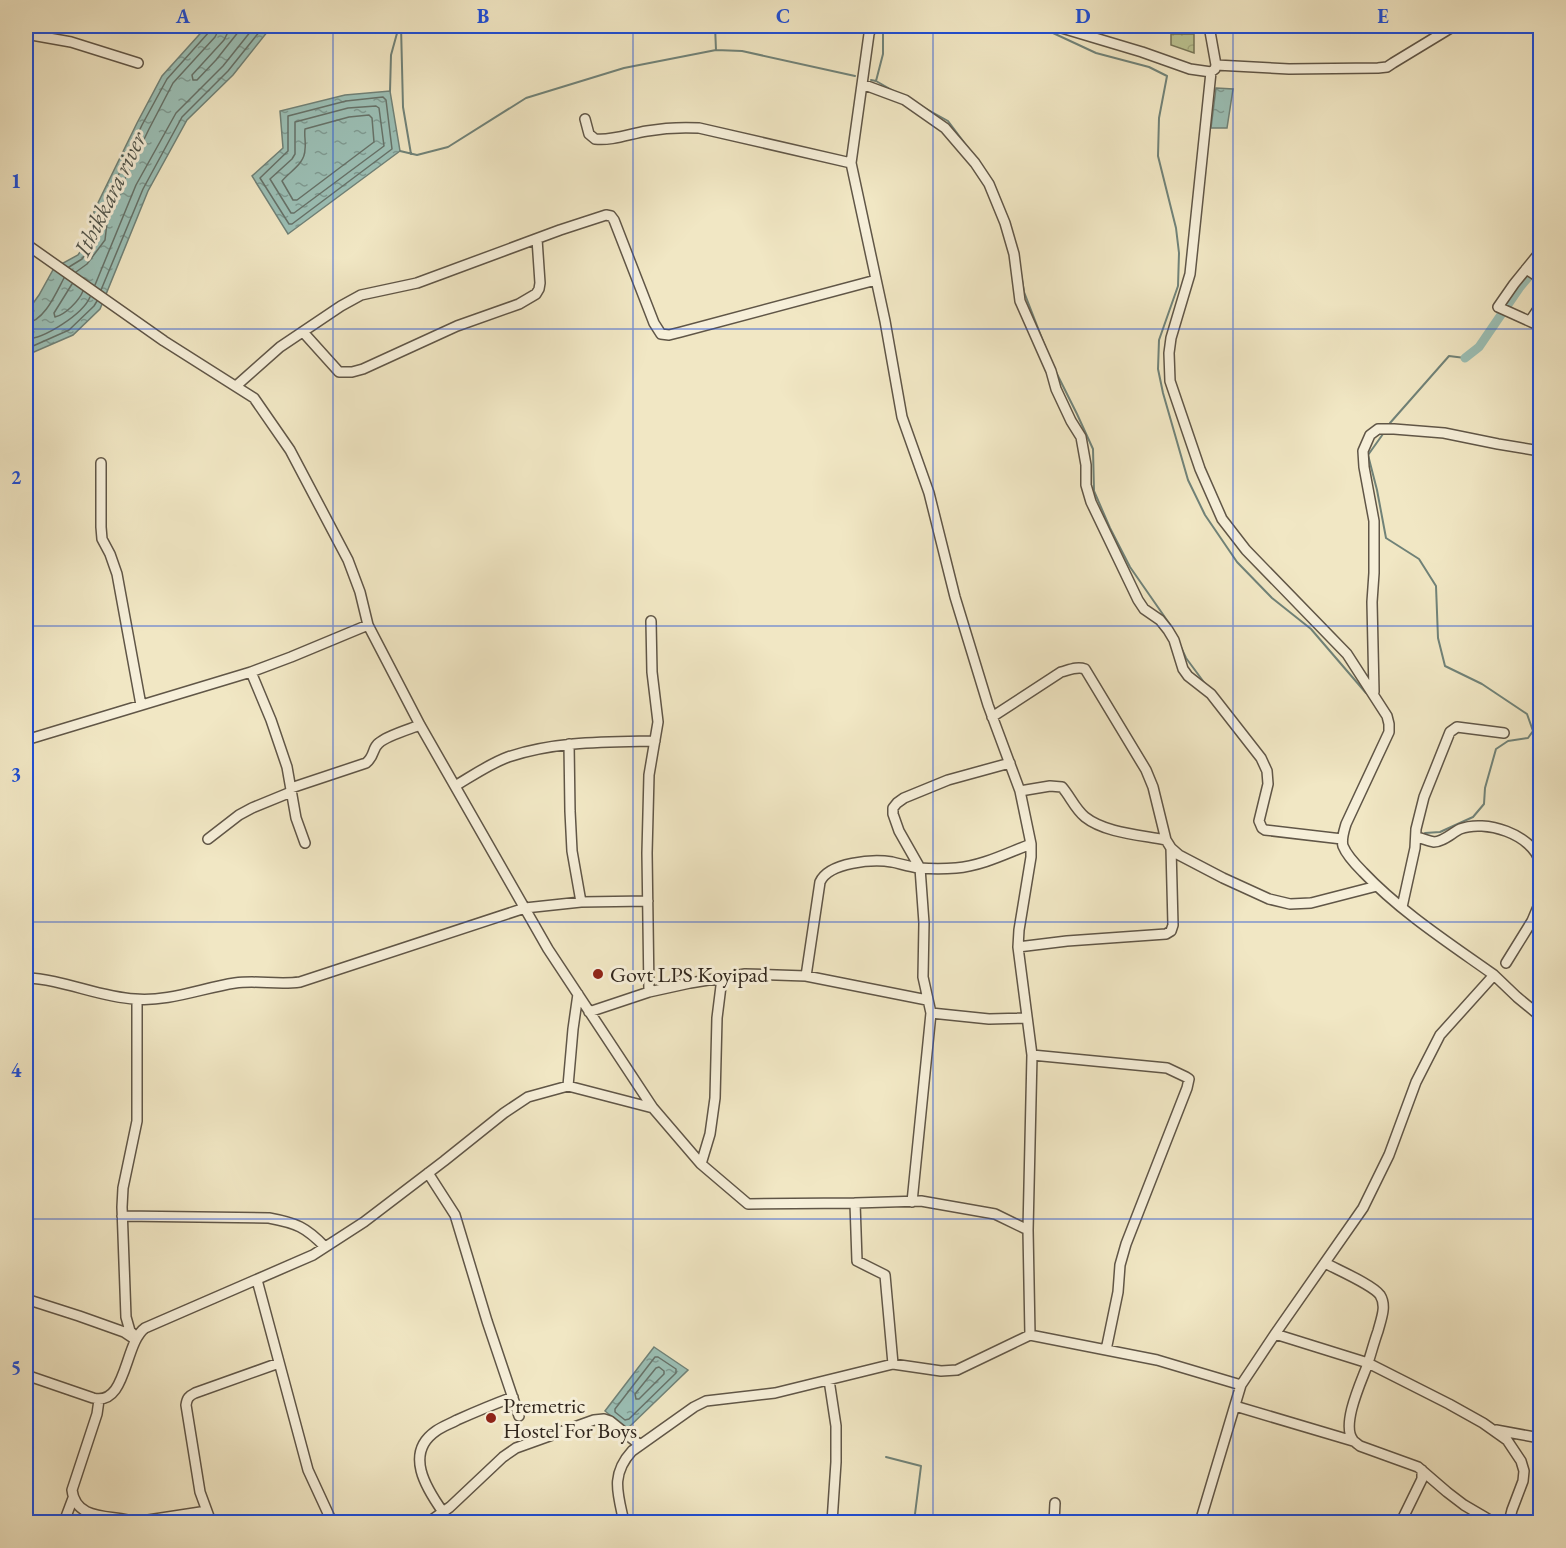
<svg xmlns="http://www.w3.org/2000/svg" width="1566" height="1548" font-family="'EB Garamond',serif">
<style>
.park{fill:url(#park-crowns);stroke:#767658;stroke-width:1.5}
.water{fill:url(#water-ripples);stroke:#708278;stroke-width:1.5}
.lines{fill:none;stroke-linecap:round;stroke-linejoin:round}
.shore{stroke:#667269;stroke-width:1.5}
.stream{stroke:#708278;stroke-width:2}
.canal{stroke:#9bbfb5;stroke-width:9}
.minor-casing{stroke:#605647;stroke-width:12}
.minor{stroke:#f6efd9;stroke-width:9}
.grid{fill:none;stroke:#1d4ed8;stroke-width:1.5;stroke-opacity:0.55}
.poi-dot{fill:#8f2418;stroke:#f6efd9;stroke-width:2}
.labels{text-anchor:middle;stroke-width:6;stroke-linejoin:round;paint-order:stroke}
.poi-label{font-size:22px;fill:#30261d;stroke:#f6efd9;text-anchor:start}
.water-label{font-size:24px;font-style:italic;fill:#50544b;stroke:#f6efd9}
.neatline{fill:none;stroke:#1d4ed8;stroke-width:2}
.grid-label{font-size:20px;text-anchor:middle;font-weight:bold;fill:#1d4ed8}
</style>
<defs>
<pattern id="park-crowns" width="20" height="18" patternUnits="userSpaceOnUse" patternTransform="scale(1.5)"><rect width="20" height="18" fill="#bcc593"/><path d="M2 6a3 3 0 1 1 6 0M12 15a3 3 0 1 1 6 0" fill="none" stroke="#a2a97e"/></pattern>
<pattern id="water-ripples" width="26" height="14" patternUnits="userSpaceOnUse" patternTransform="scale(1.5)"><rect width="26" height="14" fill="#9bbfb5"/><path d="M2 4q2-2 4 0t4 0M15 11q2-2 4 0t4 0" fill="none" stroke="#7f9b93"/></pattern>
</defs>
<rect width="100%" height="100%" fill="#f1e7c4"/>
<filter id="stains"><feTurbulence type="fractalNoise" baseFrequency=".00333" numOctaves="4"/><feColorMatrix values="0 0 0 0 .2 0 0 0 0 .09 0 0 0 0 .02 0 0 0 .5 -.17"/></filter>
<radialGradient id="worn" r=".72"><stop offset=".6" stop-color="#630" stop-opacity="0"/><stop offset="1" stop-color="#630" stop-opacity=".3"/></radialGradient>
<path class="park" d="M 1171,34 L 1194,34 L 1194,53 L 1171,45 Z"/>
<path class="water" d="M 207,26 L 272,26 L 233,75 L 187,120 L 148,191 L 100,309 L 73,335 L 34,352 L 26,352 L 26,313 L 39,295 L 54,268 L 78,255 L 93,233 L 94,211 L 137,123 L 162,76 Z
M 1216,88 L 1233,89 L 1227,128 L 1211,128 Z
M 390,91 L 400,151 L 288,234 L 252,176 L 283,148 L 280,111 L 345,95 Z
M 654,1347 L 688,1370 L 627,1429 L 605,1411 Z"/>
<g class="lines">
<path class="shore" d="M 228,26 L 227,34 L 224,40 L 192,75 L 193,80 L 197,80 L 216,60 L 243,26
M 383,97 L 386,100 L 392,149 L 292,224 L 289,224 L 260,178 L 288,151 L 288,116 L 346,101 Z
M 376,106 L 379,108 L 384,146 L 294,213 L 291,213 L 270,179 L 292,159 L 295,154 L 295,122 L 348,108 Z
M 369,115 L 372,118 L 374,142 L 297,200 L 293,200 L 282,181 C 290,171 305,164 305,149 C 306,142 304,135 305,129 L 349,117 Z
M 69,267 L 82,259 L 99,236 L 101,212 L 142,125 L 167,79 L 209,32 L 211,26
M 76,272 L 87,264 L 105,240 L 108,214 L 149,129 L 173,83 L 215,37 L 218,31 L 219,26
M 72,284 L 54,313 L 55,317 C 65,315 79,301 83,291
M 95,285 L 136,185 L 176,113 L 223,66 L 255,26
M 101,290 L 143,189 L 182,117 L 228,71 L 264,26
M 26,323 C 44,322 56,293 64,278
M 26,339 C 44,339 83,314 90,297
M 26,346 L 33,346 L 69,330 L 94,306 L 97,301
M 655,1357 L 658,1357 L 676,1369 L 676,1373 L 629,1419 L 625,1420 L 615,1412 L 615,1409 Z
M 659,1367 L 664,1371 L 664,1374 L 639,1399 L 636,1399 L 635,1394 L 656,1368 Z"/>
<path class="stream" d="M 401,26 L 403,107 L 411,154
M 715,26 L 716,50
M 1003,27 L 1053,33
M 1052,32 L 1053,33 L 1096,53 L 1149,67 L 1167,76 L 1159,118 L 1158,156 L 1176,228 L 1179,253 L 1178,286 L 1159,340 L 1158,369 L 1163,393 L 1188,480 L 1205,515 L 1237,562 L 1272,598 L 1311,629 L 1366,693
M 871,80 L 876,81 L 897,93
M 876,81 L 883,54 L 883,26
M 390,91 L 391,55 L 399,26
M 921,106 L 948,121 L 969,149
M 400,151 L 417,155 L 448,147 L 526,98 L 624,68 L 716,50 L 742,51 L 855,76
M 992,180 L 999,197
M 1021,274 L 1024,292 L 1048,354
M 1055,370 L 1077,414 L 1093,449 L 1094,491 L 1110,528 L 1130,567 L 1171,626
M 1390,423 L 1449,356 L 1465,358
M 1383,434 L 1368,455 L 1377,490 L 1386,538 L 1419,559 L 1436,586 L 1438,638 L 1445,666 L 1482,684 L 1527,714 L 1533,731 L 1528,738 L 1508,741 L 1496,749 L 1485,788 L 1484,804 L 1473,817 L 1440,832 L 1425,833
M 1180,645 L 1186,658 L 1206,685
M 886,1457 L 921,1466 L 914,1522"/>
<path class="canal" d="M 1465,358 L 1479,347 L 1520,287 L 1540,263"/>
<g class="minor-casing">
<path id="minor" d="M 872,26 L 869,34 L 851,163 L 885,321 L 902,417 L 929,493 L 955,597 L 988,705 L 1020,791 L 1031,844 L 1031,857 L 1019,930 L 1018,947 L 1032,1055 L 1028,1230
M 1055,26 L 1142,52 L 1190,69 L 1211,72 L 1215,69 L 1216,65 L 1209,26
M 26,34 L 71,42 L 138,63
M 1216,65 L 1289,69 L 1378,68 L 1387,67 L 1393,63 L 1454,26
M 1211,72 L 1190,274 L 1171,338 L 1169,353 L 1170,381 L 1200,469 L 1222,519 L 1246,550 L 1347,654 L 1387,716 L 1389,724 L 1389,732 L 1346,824 C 1344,831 1341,839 1343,846 C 1347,856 1356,865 1363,872 C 1401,912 1449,943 1494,975
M 862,84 L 905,100 L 945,128 L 975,163 L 989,184 L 1005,223 L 1014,254 L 1020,301 L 1051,371 L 1056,389 L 1071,421 L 1081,437 L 1086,465 L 1086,485 L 1091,502 L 1138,600 L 1144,609 L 1160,620 L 1168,630 L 1174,640 L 1183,669 L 1188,676 L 1211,694 L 1261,758 L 1267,771 L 1268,784 L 1259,821 L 1262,828 L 1265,830 L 1342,839
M 585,119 L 589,134 L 595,139 C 612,141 629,134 647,131 C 664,128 681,127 699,128 L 851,163
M 26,244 L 164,341 L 254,398 L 290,450 L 348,560 L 360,592 L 368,625 L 420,725 L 548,949 L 653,1108 L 701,1164 L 748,1204 L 855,1203 L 921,1201 L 995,1214 L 1028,1230 L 1030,1335 L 1157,1360 L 1241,1385 L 1200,1522
M 1540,252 L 1514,284 L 1498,307 L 1540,326
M 1526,269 L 1540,278
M 1530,321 L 1540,306
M 303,332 L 339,372 L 352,372 L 363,369 L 457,326 L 519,304 L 536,294 L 539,289 L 540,283 L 537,239
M 236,386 L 280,347 L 341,306 L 361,295 L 417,283 L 560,230 L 606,215 L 611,216 L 614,220 L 654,323 L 661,334 L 669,335 L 681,332 L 876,280
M 101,463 L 101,527 L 102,539 L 110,554 L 117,574 L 141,705
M 251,672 L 271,720 L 287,767 L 296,818 L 305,843
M 1374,692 L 1372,602 L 1374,573 L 1374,521 L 1364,467 L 1363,451 L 1370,435 L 1378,429 L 1394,429 L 1444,433 L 1498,444 L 1540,451
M 992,717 L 1061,672 C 1069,670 1077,666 1085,669 L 1146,770 L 1153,787 L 1166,840 L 1171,848 L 1179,855 L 1223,878 L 1269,899 L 1290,904 L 1311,903 L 1377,886
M 26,740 L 251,672 L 291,657 L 368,625
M 569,744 L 570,811 L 572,851 L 581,902
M 455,786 C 472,776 489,764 508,757 C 556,741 606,742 655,741
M 291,788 L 366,763 C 375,756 372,748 379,743 C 386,736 410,729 420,725
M 1020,791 L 1050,786 L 1062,787 C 1070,796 1075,809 1085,817 C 1105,833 1141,835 1166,840
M 1416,837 C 1422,838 1428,841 1434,842 C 1443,842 1452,833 1460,829 C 1485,819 1532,834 1540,862
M 208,839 L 239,815 L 252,808 L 291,792
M 1402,907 L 1415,848 L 1416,829 L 1424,797 L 1450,732 L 1457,727 L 1504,733
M 1018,947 L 1067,941 L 1166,934 L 1171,931 L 1173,925 L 1171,848
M 1506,963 L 1532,921 L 1540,902
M 806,976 L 820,882 C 829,862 873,859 892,862 C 901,864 910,867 919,868 C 931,869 945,869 956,868 C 982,866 1007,853 1031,844
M 26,978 C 63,979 98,997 135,999 C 168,1002 202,988 235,983 C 257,980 278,985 300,982 L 525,908 L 581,902 L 648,901
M 649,992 L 647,853 L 649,775 L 658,722 L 652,672 L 651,621
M 589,1012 L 649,992 L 690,983 L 745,974 L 806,976 L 927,1000
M 931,1013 L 989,1019 L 1026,1018
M 1032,1055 L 1167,1068 L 1186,1077 L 1189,1079 L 1187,1088 L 1126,1244 L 1120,1265 L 1118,1292 L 1106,1350
M 568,1086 L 573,1029 L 578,994
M 701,1164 L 710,1134 L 715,1098 L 717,1018 L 722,978
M 428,1173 L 455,1215 L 487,1321 L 519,1416
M 912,1202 L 931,1013 L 923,977 L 924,923 L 920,868 L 899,831 L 893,814 L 893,808 L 897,803 L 904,798 L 948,780 L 1010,763
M 855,1203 L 857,1261 L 885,1275 L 893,1364
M 122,1216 L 269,1218 C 296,1223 306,1227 325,1247
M 1325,1263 C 1338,1270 1373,1285 1380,1295 C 1387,1306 1381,1319 1378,1331 C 1374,1342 1371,1354 1367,1366 C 1361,1382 1341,1425 1353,1440 C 1354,1442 1358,1444 1360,1446 L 1418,1467 L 1447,1492 L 1464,1505 L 1493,1522
M 257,1280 L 308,1470 L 332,1522
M 26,1299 L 79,1316 L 124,1332 L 133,1338
M 1275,1334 L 1368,1363 L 1449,1404 L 1483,1423 L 1507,1440 L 1521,1461 L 1524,1471 L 1523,1481 L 1512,1510 L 1509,1522
M 136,1337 L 130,1331 L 126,1317 L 122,1207 L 123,1188 L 137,1121 L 137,1000
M 26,1375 L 93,1398 C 127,1407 124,1343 145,1328 L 313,1255 L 364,1222 L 444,1161 L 504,1113 L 528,1097 L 568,1086 L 653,1108
M 829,1380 L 836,1426 L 836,1462 L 832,1522
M 1241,1385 L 1275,1334 L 1363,1208 L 1389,1155 L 1416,1082 L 1440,1035 L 1494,975 L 1517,997 L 1540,1016
M 99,1400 L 97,1414 L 72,1490 C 76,1522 112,1514 136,1522
M 1235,1406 L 1353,1441
M 1496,1430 L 1540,1438
M 443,1512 C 426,1488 404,1453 436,1431 C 443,1426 450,1424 457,1420 C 475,1412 494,1404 513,1397
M 64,1522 L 73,1498
M 135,1522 L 207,1511
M 211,1522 L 200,1492 L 186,1405 C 187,1398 189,1396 195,1393 L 279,1363
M 429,1522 L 450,1507 L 503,1457 L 516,1448 L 594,1420 L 604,1419 L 610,1421 L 640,1445
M 624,1522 C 618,1494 610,1475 632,1451 L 694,1407 L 706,1401 L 775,1393 L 893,1364 L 941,1371 L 957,1370 L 1030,1335
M 1054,1522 L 1055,1503
M 1401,1522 L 1422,1479 L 1422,1470"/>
</g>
<use href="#minor" class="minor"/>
</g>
<path class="grid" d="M 333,26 L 333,1522M 633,26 L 633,1522M 933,26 L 933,1522M 1233,26 L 1233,1522M 26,329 L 1540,329M 26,626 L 1540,626M 26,922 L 1540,922M 26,1219 L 1540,1219"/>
<g class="poi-dot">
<circle cx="598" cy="974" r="6"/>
<circle cx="491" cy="1418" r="6"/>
</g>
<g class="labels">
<g class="poi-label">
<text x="610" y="982">Govt LPS Koyipad</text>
<text x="503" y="1413">Premetric<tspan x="503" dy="25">Hostel For Boys</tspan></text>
</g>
<g class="water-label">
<text transform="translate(110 194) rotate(-64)" y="8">Ithikkara river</text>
</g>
</g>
<rect width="1566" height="1548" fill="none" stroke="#f1e7c4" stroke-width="66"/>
<rect x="33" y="33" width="1500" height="1482" class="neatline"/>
<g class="grid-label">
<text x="183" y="23">A</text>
<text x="483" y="23">B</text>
<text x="783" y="23">C</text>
<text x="1083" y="23">D</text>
<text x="1383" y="23">E</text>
<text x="16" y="188">1</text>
<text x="16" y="484">2</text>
<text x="16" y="781">3</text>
<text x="16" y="1077">4</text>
<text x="16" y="1374">5</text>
</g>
<rect width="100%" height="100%" filter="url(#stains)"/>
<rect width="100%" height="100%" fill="url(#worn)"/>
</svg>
